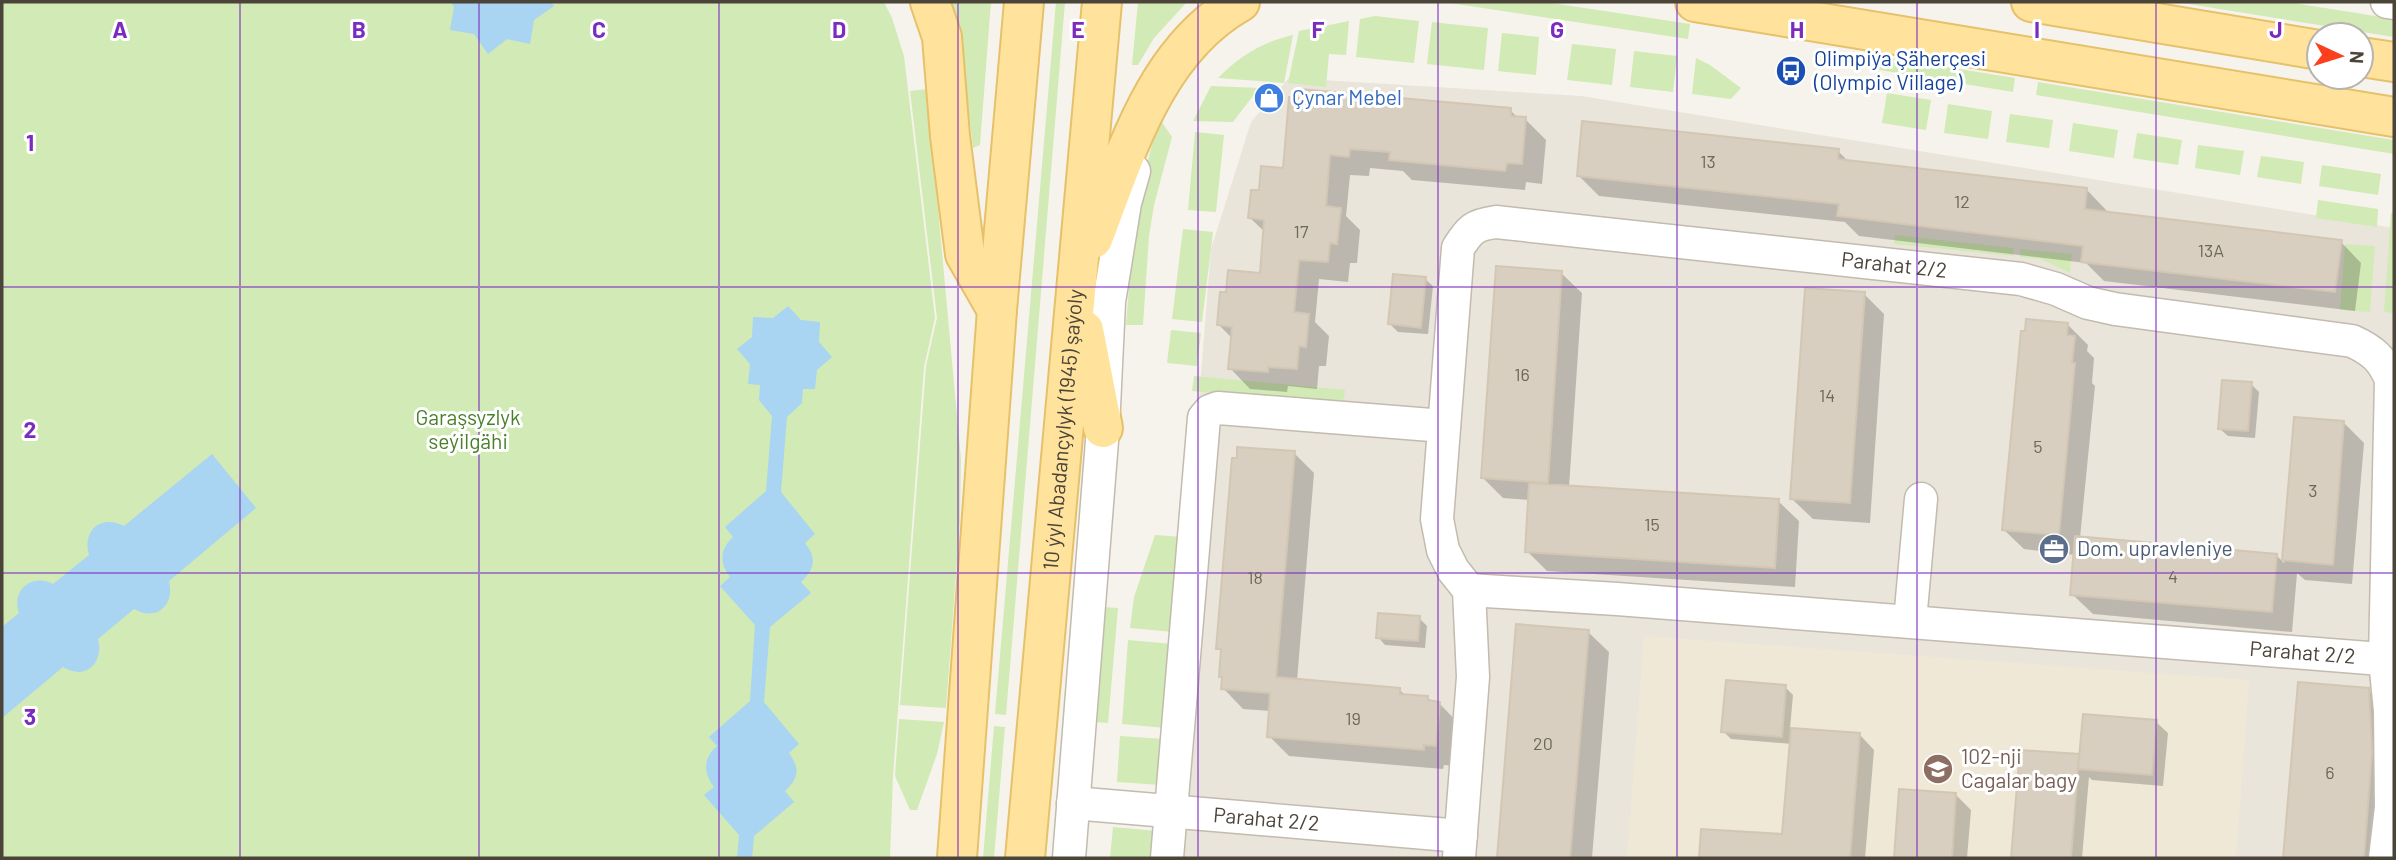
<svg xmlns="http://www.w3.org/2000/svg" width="2396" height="860" font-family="Barlow,sans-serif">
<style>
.residential{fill:#eae5da}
.education{fill:#efe8d6}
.green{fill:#d2eab5}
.water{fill:#a9d4f2}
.shadow{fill:#0003}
.building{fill:#d8cfc1;stroke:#d3c7b4;stroke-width:2}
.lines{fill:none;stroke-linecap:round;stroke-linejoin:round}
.street-casing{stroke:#c2bbae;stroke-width:35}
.primary-casing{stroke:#e6c16a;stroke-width:42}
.street{stroke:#fff;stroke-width:32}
.primary{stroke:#ffe39c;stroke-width:38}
.grid{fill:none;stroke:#7b2cbf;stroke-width:2;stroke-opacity:0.55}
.labels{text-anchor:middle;stroke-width:6;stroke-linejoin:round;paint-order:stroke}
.number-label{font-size:18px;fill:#6e675b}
.transit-label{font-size:21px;fill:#164399;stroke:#fff;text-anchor:start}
.shop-label{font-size:21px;fill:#366cbe;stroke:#fff;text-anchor:start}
.street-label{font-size:21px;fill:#4b4439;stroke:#fff}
.park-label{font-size:21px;fill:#4a7f2a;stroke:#fff}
.service-label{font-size:21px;fill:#4e5e75;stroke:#fff;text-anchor:start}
.education-label{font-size:21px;fill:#785e54;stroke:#fff;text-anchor:start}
.grid-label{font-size:23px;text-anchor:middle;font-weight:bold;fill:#7b2cbf;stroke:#fff;stroke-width:6;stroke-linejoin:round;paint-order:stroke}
</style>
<rect width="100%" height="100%" fill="#f6f3ec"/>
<path class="residential" d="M 1289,78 L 1581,96 L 2394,228 L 2394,858 L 1162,858 L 1211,249 L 1251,122 Z"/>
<path class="education" d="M 1644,636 L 2249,680 L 2236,858 L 1627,858 Z"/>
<path class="green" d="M 2,2 L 884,2 L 892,18 L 904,56 L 935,318 L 924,367 L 893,776 L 890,858 L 2,858 Z
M 950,2 L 991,2 L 980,145 L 973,148 L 961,44 Z
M 1056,2 L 1065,2 L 1006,715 L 995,714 Z
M 1138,2 L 1187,2 L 1154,38 L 1138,65 L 1132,65 Z
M 1443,2 L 1545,2 L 1690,24 L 1688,39 Z
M 2176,2 L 2287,2 L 2394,19 L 2394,37 Z
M 1375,16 L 1419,21 L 1414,63 L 1356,57 L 1360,19 Z
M 1349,21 L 1346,55 L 1329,54 L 1326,87 L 1288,83 L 1299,31 Z
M 1432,22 L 1488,28 L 1484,70 L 1427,64 Z
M 1502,33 L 1539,37 L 1536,75 L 1498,71 Z
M 1293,35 L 1284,83 L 1218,78 C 1240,56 1262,42 1293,35 Z
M 1572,44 L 1616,49 L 1612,85 L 1567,80 Z
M 1634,51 L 1677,56 L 1673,92 L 1630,87 Z
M 1865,54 L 2015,78 L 2013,92 L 1862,67 Z
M 1696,58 L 1710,65 L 1741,88 L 1731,99 L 1692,94 Z
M 2038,82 L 2394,140 L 2394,154 L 2036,95 Z
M 1211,86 L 1259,88 L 1233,122 L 1193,121 Z
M 927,89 L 961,459 L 960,521 L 946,708 L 900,705 L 926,366 L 937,318 L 910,91 Z
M 1887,93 L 1931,100 L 1926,130 L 1882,123 Z
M 1948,104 L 1992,111 L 1988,139 L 1944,133 Z
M 2010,114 L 2053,120 L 2049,148 L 2006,142 Z
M 1159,118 L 1172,137 L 1154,205 L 1149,236 L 1143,325 L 1126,325 L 1133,238 L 1147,164 Z
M 2073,123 L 2118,130 L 2114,158 L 2069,151 Z
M 1195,132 L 1224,135 L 1216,212 L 1188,210 Z
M 2137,133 L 2182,140 L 2178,165 L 2133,158 Z
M 2198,145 L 2244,151 L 2240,175 L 2195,168 Z
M 2261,156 L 2304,162 L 2301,184 L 2257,177 Z
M 2322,165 L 2381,174 L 2378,195 L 2319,186 Z
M 2318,200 L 2378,209 L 2377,227 L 2316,218 Z
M 2391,213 L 2394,213 L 2394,313 L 2384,312 Z
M 1183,229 L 1213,232 L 1202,322 L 1172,319 Z
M 1895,235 L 2014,248 L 2013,256 L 1894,244 Z
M 2345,244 L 2375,246 L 2370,312 L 2340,310 Z
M 2020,249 L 2072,254 L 2070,273 L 2041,259 L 2020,257 Z
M 1171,330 L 1201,333 L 1197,366 L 1167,363 Z
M 1194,376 L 1345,390 L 1343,405 L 1192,391 Z
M 1155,535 L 1182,537 L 1174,632 L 1130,628 L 1134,597 Z
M 1103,607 L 1118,608 L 1108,723 L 1093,722 Z
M 1128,640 L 1173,644 L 1166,728 L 1122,724 Z
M 899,719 L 944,722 L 937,754 L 917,810 L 910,810 L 895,776 Z
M 994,726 L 1005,727 L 994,858 L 983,858 Z
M 1120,736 L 1165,739 L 1161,785 L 1117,782 Z
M 1113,827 L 1157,831 L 1155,858 L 1110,858 Z"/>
<path class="water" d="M 451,2 L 551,2 L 554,6 L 534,20 L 530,44 L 507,39 L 488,54 L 474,34 L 450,30 L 454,7 Z
M 788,306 L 801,320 L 820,322 L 819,342 L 832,357 L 817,370 L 815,389 L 803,389 L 802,403 L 787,417 L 781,492 L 815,534 L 805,543 C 817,558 815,569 801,582 L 811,593 L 770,627 L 764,702 L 799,744 L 789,753 C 800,768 799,778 785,791 L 794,802 L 754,836 L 752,858 L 737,858 L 739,835 L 704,795 L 714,787 C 703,773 703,758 717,746 L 709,737 L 750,701 L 755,625 L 720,586 L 730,577 C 719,563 720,549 733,537 L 725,527 L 766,491 L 772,416 L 759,400 L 760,385 L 748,384 L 750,364 L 737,349 L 752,337 L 753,317 L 773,318 Z
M 212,454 L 256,508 L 169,581 C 175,605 157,622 134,609 L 98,639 C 104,663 86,681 63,667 L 2,718 L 2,627 L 19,613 C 11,590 32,573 53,584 L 89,555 C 82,530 101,514 124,526 Z"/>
<path class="shadow" d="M 1291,99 L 1510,110 L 1519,119 L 1525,119 L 1546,140 L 1542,184 L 1526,182 L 1525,190 L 1412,180 L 1403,171 L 1370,168 L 1369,176 L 1350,175 L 1346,216 L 1360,230 L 1357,263 L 1350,263 L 1348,282 L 1319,279 L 1315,322 L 1329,336 L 1326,366 L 1319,366 L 1317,389 L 1288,386 L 1287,392 L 1250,389 L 1230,368 L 1233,339 L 1219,325 L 1228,294 L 1261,275 L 1265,232 L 1250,218 L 1261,192 L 1285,170 Z
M 1838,151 L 1849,162 L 2087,190 L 2107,211 L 2107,214 L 2341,242 L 2361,263 L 2355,311 L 2104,281 L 2086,263 L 1859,236 L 1845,222 L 1599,196 L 1578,175 Z
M 1561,273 L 1582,293 L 1569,487 L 1778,501 L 1799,521 L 1795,587 L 1547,571 L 1527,551 L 1530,500 L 1503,498 L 1483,478 Z
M 1425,279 L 1433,286 L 1428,334 L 1398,332 L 1390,324 Z
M 1864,294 L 1884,314 L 1870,523 L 1813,519 L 1792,499 Z
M 2068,325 L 2088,345 L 2087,351 L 2094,358 L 2092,383 L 2095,386 L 2080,538 L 2276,555 L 2284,563 L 2296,419 L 2344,423 L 2364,443 L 2352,584 L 2305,580 L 2297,573 L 2292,632 L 2093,614 L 2072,594 L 2076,555 L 2024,549 L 2003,529 Z
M 2251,384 L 2259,392 L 2255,438 L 2228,436 L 2220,429 Z
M 1294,453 L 1314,473 L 1297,681 L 1399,689 L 1406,696 L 1427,698 L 1432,702 L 1439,703 L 1459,724 L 1456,766 L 1444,765 L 1443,769 L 1289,756 L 1269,736 L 1271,711 L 1243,709 L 1223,688 L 1223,679 L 1220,676 L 1222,652 L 1218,648 Z
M 1419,618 L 1427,626 L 1425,648 L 1385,645 L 1378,637 Z
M 1518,626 L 1588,632 L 1609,652 L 1592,858 L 1498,858 Z
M 2299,684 L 2368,690 L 2389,710 L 2385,858 L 2285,858 Z
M 1785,687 L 1793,695 L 1790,729 L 1860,735 L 1874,750 L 1865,858 L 1701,858 L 1703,831 L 1784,836 L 1792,744 L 1731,739 L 1723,731 Z
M 2156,722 L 2168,733 L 2163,786 L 2092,780 L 2089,777 L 2082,858 L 2013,858 L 2022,752 L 2078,756 L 2081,759 Z
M 1901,791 L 1956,795 L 1971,810 L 1967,858 L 1896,858 Z"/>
<path class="building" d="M 1300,89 L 1511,108 L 1511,116 L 1526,117 L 1522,164 L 1507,163 L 1505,171 L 1389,160 L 1390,152 L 1350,149 L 1349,157 L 1330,155 L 1326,206 L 1341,208 L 1337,244 L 1330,243 L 1328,262 L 1299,260 L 1294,312 L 1309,314 L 1306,347 L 1299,346 L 1297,369 L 1268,367 L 1268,372 L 1228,369 L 1232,327 L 1217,325 L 1220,292 L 1226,292 L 1228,270 L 1260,273 L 1264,220 L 1248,218 L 1251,190 L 1259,190 L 1261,166 L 1283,168 L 1289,97 L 1300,98 Z
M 1582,121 L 1839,149 L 1838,159 L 2087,188 L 2085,209 L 2342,240 L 2335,292 L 2081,262 L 2083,246 L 1837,216 L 1839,204 L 1577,176 Z
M 1496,266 L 1562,271 L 1548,483 L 1481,478 Z
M 1393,274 L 1426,277 L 1421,328 L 1388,324 Z
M 1805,288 L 1865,292 L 1850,503 L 1790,499 Z
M 2026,319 L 2068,323 L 2067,335 L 2075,336 L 2072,363 L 2075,363 L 2059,535 L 2002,530 L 2021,331 L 2025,331 Z
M 2222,380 L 2252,382 L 2248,431 L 2218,429 Z
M 2294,417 L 2344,421 L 2333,565 L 2282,560 Z
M 1237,447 L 1295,451 L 1276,677 L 1400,688 L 1400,694 L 1428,696 L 1428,700 L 1440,702 L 1436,746 L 1424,745 L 1424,750 L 1267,737 L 1270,693 L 1221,689 L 1222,677 L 1219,677 L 1221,649 L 1216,649 L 1232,458 L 1237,458 Z
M 1529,483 L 1779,499 L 1775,568 L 1525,552 Z
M 2075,536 L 2277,554 L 2272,612 L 2070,595 Z
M 1378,613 L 1420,616 L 1418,641 L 1376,638 Z
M 1516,624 L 1589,630 L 1570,858 L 1497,858 Z
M 1726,680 L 1786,685 L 1782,737 L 1721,732 Z
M 2298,682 L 2369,688 L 2372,752 L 2364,858 L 2283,858 Z
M 2083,714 L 2157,720 L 2152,775 L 2078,769 Z
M 1791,728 L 1860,733 L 1850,858 L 1699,858 L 1701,829 L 1782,834 Z
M 2020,750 L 2079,754 L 2071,858 L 2011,858 Z
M 1899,789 L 1956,793 L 1952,858 L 1894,858 Z"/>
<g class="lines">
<g class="street-casing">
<g id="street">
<path d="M 2387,2 L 2394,3"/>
<path id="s1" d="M 1469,590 L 1617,599 L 2394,660"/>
<path d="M 1910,621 L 1921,499"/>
<path id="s2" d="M 1073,803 L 1461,836"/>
<path d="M 1069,858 L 1103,428 L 1109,302 L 1125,203 L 1134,171"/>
<path d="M 1167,858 L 1204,418 L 1210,411 L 1218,408 L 1444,426"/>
<path id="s3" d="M 1459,858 L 1473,677 L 1469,590 L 1453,570 L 1443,550 L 1437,519 L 1458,248 C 1470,229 1474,225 1496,222 L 2021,279 L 2056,289 L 2088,303 L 2115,309 L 2352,341 C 2372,350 2383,359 2391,380 L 2385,660 L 2390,711 L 2391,807 L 2385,858"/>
</g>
</g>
<g class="primary-casing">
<g id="primary">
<path d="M 930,2 L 942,37 L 950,136 L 965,254 L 997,310"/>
<path d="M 1695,2 L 2394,117"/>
<path d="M 2031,2 L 2319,50"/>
<path d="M 2361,57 L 2394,62"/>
<path d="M 1093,239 C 1126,153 1155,50 1240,2"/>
<path d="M 1084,330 L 1103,428"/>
<path d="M 957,858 L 997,310 L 1024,2"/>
<path id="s4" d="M 1025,858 L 1102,2"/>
</g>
</g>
<use href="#street" class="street"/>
<use href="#primary" class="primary"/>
</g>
<path class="grid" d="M 240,2 L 240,858M 479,2 L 479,858M 719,2 L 719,858M 958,2 L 958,858M 1198,2 L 1198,858M 1438,2 L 1438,858M 1677,2 L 1677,858M 1917,2 L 1917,858M 2156,2 L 2156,858M 2,287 L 2394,287M 2,573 L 2394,573"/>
<defs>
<g id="bus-disc" transform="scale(1.575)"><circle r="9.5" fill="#1a4fb4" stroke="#fff"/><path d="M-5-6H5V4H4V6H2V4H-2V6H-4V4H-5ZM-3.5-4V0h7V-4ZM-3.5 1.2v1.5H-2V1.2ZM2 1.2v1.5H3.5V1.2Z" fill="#fff"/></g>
<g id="shop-disc" transform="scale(1.575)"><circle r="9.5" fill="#3f7fe0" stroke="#fff"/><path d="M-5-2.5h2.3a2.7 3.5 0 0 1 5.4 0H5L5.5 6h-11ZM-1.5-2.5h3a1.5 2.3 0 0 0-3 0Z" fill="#fff"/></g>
<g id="office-disc" transform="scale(1.575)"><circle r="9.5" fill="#5c6f8a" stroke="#fff"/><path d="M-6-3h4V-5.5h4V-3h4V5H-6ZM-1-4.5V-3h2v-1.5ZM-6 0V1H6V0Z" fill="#fff"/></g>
<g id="school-disc" transform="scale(1.575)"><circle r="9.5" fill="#8d6e63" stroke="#fff"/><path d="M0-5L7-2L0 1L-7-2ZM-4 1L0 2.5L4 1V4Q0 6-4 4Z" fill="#fff"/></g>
</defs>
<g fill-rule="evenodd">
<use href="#bus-disc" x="1791" y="71"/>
<use href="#shop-disc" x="1269" y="98"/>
<use href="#office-disc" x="2054" y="549"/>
<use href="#school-disc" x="1938" y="769"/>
</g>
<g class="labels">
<g class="number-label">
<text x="1708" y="168">13</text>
<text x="1962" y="208">12</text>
<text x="1301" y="238">17</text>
<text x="2211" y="257">13A</text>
<text x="1522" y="381">16</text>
<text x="1827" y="402">14</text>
<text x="2038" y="453">5</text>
<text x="2313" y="497">3</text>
<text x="1652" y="531">15</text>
<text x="2173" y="583">4</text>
<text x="1255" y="584">18</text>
<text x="1353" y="725">19</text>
<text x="1543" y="750">20</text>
<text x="2330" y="779">6</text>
</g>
<g class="transit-label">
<text x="1814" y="66">Olimpiýa Şäherçesi<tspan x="1814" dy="24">(Olympic Village)</tspan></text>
</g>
<g class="shop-label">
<text x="1292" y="105">Çynar Mebel</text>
</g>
<g class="street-label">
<text dy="7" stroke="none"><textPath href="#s3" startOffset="1069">Parahat 2/2</textPath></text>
<text dy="7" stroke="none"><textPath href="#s4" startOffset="430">10 ýyl Abadançylyk (1945) şaýoly</textPath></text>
<text dy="7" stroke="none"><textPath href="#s1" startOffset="836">Parahat 2/2</textPath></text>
<text dy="7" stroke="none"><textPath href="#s2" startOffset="194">Parahat 2/2</textPath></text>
</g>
<g class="park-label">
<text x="468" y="425">Garaşsyzlyk<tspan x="468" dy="24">seýilgähi</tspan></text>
</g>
<g class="service-label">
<text x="2077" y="556">Dom. upravleniye</text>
</g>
<g class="education-label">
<text x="1961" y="764">102-nji<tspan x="1961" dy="24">Cagalar bagy</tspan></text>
</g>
</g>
<g class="grid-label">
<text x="120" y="38">A</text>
<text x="359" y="38">B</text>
<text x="599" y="38">C</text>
<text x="839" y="38">D</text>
<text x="1078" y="38">E</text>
<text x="1318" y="38">F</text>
<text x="1557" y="38">G</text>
<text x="1797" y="38">H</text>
<text x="2037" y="38">I</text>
<text x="2276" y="38">J</text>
<text x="30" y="151">1</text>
<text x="30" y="438">2</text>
<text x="30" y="725">3</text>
</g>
<rect width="2396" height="860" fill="none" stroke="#4b4439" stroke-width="7"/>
<g transform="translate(2340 56) rotate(94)"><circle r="33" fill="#ffffff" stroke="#b7b4b0" stroke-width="2"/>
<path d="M0-5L12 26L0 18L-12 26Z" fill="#fc3f1d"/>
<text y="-10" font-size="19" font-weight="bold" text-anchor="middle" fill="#4b4439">N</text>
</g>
</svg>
